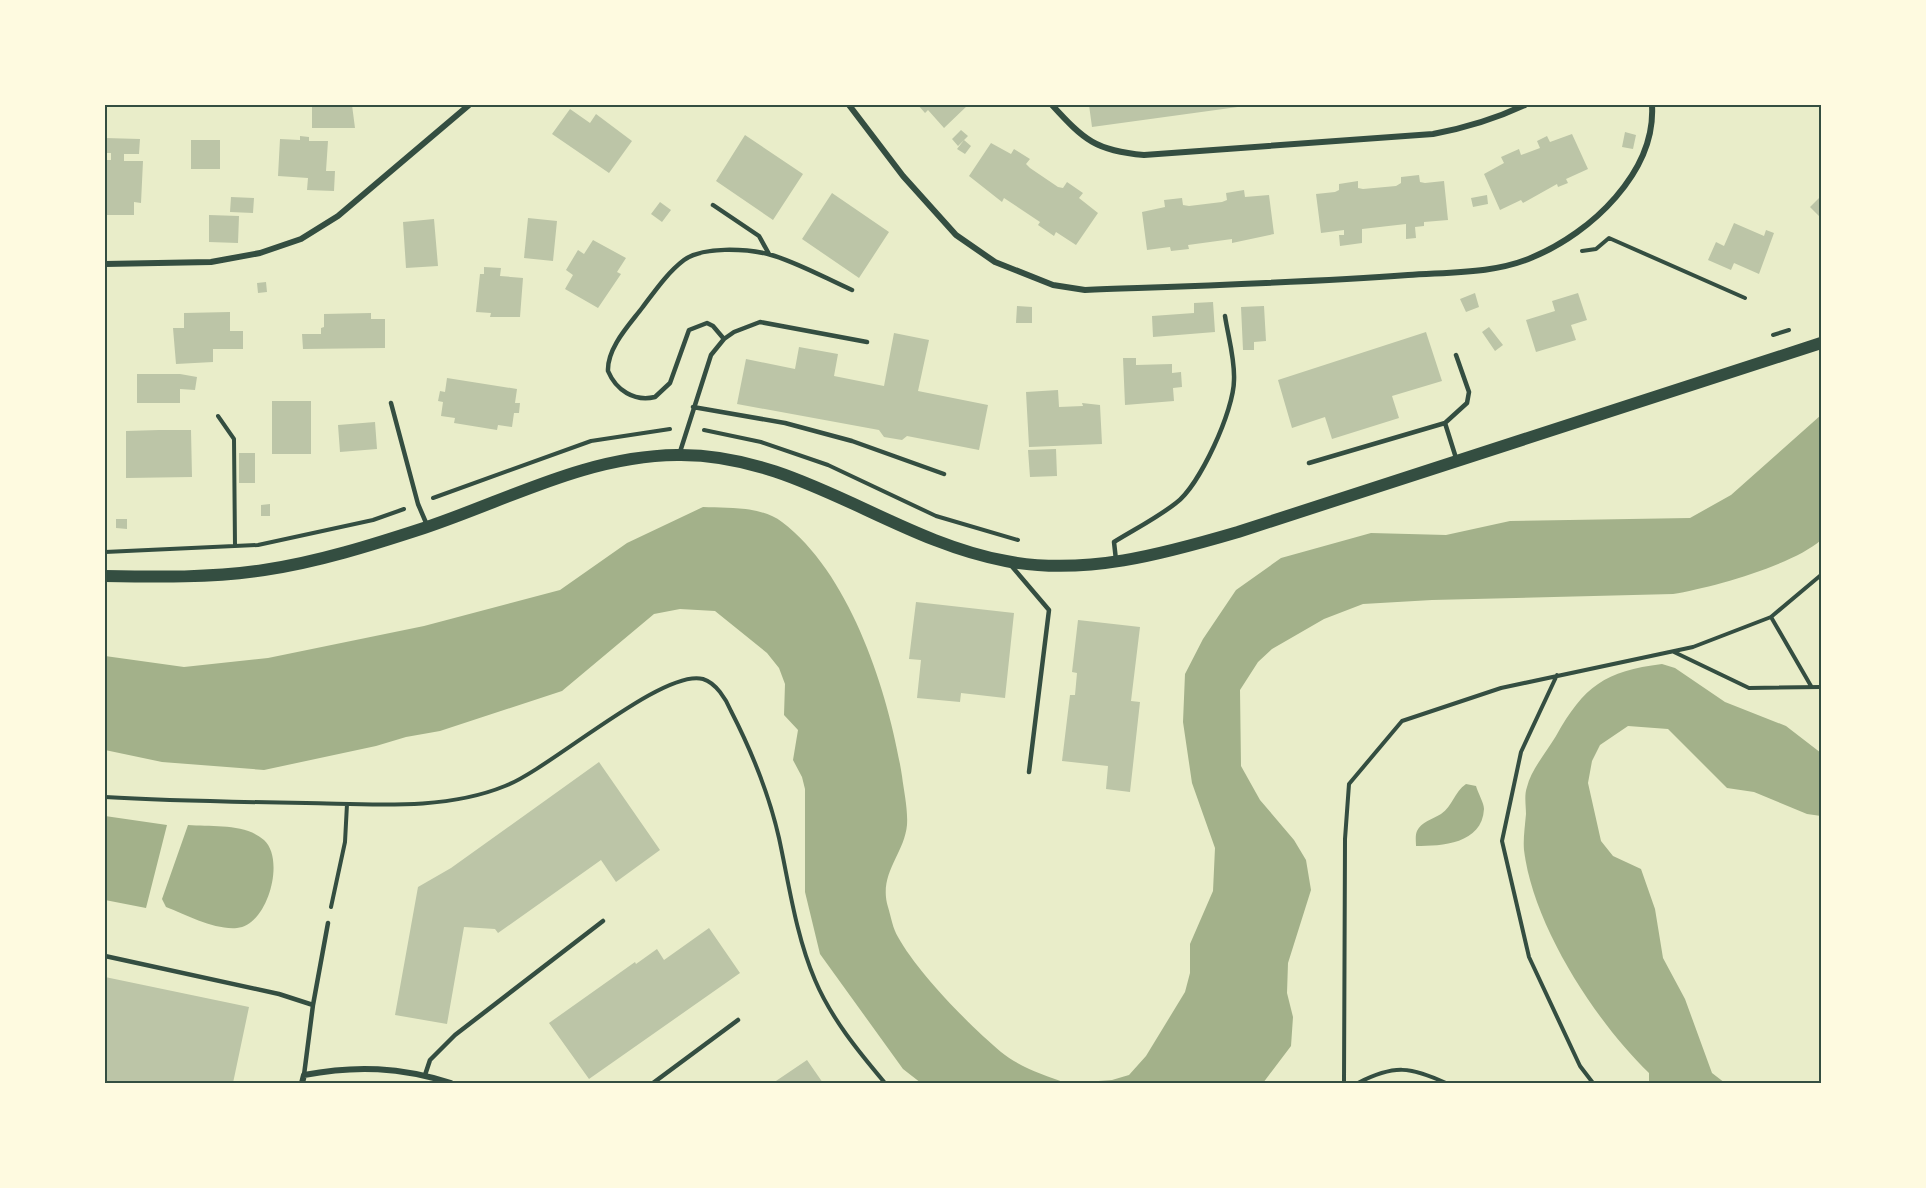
<svg xmlns="http://www.w3.org/2000/svg" width="1926" height="1188" font-family="'Golos Text',sans-serif">
<style>
.water{fill:#a3b18a}
.building{fill:#bcc5a7}
.lines{fill:none;stroke-linecap:round;stroke-linejoin:round}
.path{stroke:#344e41;stroke-width:4}
.service{stroke:#344e41;stroke-width:4.5}
.minor{stroke:#344e41;stroke-width:6}
.secondary{stroke:#344e41;stroke-width:12}
.neatline{fill:none;stroke:#344e41;stroke-width:2}
</style>
<rect width="100%" height="100%" fill="#e9edc9"/>
<path class="water" d="M 1821,415 L 1821,540 C 1793,565 1711,588 1673,594 L 1432,600 L 1363,604 L 1324,619 L 1272,649 L 1258,662 L 1240,690 L 1241,766 L 1260,800 L 1294,840 L 1306,860 L 1311,890 L 1288,963 L 1287,993 L 1293,1017 L 1291,1046 L 1263,1083 L 1071,1083 L 1112,1080 L 1129,1075 L 1146,1056 L 1185,992 L 1190,973 L 1190,944 L 1213,891 L 1215,848 L 1192,783 L 1183,722 L 1185,674 L 1203,639 L 1236,590 L 1281,558 L 1371,533 L 1446,535 L 1510,521 L 1690,518 L 1731,495 Z
M 703,507 C 728,508 761,506 782,522 C 851,574 889,694 902,776 C 904,792 908,809 907,825 C 904,855 878,874 888,907 C 891,917 893,929 898,937 C 918,973 969,1025 1001,1052 C 1019,1067 1044,1075 1066,1083 L 921,1083 L 903,1069 L 820,954 L 805,892 L 805,789 L 802,777 L 793,760 L 798,730 L 784,715 L 785,684 L 779,668 L 767,653 L 715,611 L 680,609 L 654,614 L 562,691 L 440,731 L 406,737 L 376,746 L 264,770 L 162,762 L 105,750 L 105,656 L 184,667 L 268,658 L 424,626 L 560,590 L 627,543 Z
M 1662,664 L 1675,668 L 1725,702 L 1786,726 L 1821,753 L 1821,816 L 1807,814 L 1754,792 L 1727,788 L 1668,729 L 1628,726 L 1600,745 L 1592,761 L 1588,783 L 1601,841 L 1613,856 L 1641,869 L 1655,909 L 1663,958 L 1685,999 L 1712,1073 L 1725,1083 L 1649,1083 L 1649,1073 C 1595,1021 1533,925 1524,850 C 1523,839 1525,826 1526,814 C 1526,806 1524,795 1527,787 C 1531,770 1547,751 1556,736 C 1584,686 1605,671 1662,664 Z
M 1466,784 L 1476,786 C 1478,793 1484,803 1484,809 C 1482,844 1442,846 1416,846 C 1416,842 1415,835 1417,831 C 1421,822 1433,819 1441,814 C 1453,806 1454,792 1466,784 Z
M 105,816 L 167,825 L 146,908 L 105,900 Z
M 188,825 C 212,827 245,823 264,840 C 286,860 267,926 237,928 C 214,930 187,915 166,907 L 162,899 Z"/>
<path class="building" d="M 312,105 L 352,105 L 355,128 L 312,128 Z
M 918,105 L 968,105 L 944,128 L 928,110 L 925,113 Z
M 1089,105 L 1245,105 L 1245,106 L 1092,127 Z
M 570,109 L 590,123 L 596,114 L 632,141 L 609,173 L 552,134 Z
M 961,130 L 968,136 L 958,146 L 952,139 Z
M 1625,132 L 1636,135 L 1633,149 L 1622,147 Z
M 1572,134 L 1588,169 L 1566,179 L 1568,183 L 1558,187 L 1557,184 L 1523,203 L 1521,200 L 1500,210 L 1484,174 L 1504,163 L 1501,157 L 1519,149 L 1521,155 L 1540,148 L 1537,141 L 1547,136 L 1550,142 Z
M 745,135 L 803,174 L 773,220 L 716,181 Z
M 300,136 L 309,137 L 309,141 L 328,141 L 326,171 L 335,171 L 334,191 L 307,190 L 308,178 L 278,176 L 280,139 L 300,140 Z
M 105,138 L 140,139 L 139,154 L 124,154 L 124,161 L 143,161 L 141,203 L 134,202 L 134,215 L 105,215 L 105,160 L 111,160 L 111,153 L 105,153 Z
M 191,140 L 220,140 L 220,169 L 191,169 Z
M 964,140 L 971,146 L 965,154 L 957,149 Z
M 991,143 L 1011,154 L 1014,149 L 1030,159 L 1026,164 L 1030,168 L 1058,187 L 1063,188 L 1067,182 L 1083,193 L 1079,198 L 1098,213 L 1076,245 L 1056,232 L 1054,236 L 1038,225 L 1040,222 L 1004,198 L 1002,202 L 969,176 Z
M 1419,175 L 1420,182 L 1425,183 L 1444,181 L 1448,220 L 1424,222 L 1424,226 L 1415,227 L 1416,238 L 1406,239 L 1406,224 L 1362,229 L 1362,243 L 1340,246 L 1339,235 L 1344,235 L 1344,230 L 1321,233 L 1316,194 L 1335,192 L 1339,190 L 1339,184 L 1358,181 L 1358,188 L 1363,189 L 1396,186 L 1401,183 L 1401,177 Z
M 1244,190 L 1245,197 L 1269,195 L 1274,234 L 1232,243 L 1232,239 L 1188,245 L 1189,249 L 1171,251 L 1170,247 L 1147,250 L 1142,212 L 1165,207 L 1164,200 L 1182,198 L 1183,205 L 1189,206 L 1222,202 L 1227,200 L 1226,193 Z
M 832,193 L 889,232 L 859,278 L 802,239 Z
M 1487,195 L 1488,204 L 1473,207 L 1471,198 Z
M 1821,196 L 1821,218 L 1810,207 Z
M 231,197 L 254,198 L 253,213 L 230,212 Z
M 660,202 L 671,210 L 662,222 L 651,214 Z
M 209,215 L 239,216 L 238,243 L 209,242 Z
M 528,218 L 557,221 L 553,261 L 524,258 Z
M 434,219 L 438,266 L 406,268 L 403,222 Z
M 1734,223 L 1764,236 L 1766,230 L 1774,233 L 1759,274 L 1734,263 L 1731,270 L 1708,260 L 1716,242 L 1724,246 Z
M 593,240 L 626,258 L 617,272 L 621,274 L 598,308 L 565,289 L 573,275 L 566,270 L 578,250 L 584,254 Z
M 484,267 L 501,268 L 500,276 L 523,278 L 520,317 L 490,317 L 491,313 L 476,312 L 480,274 L 484,274 Z
M 266,282 L 267,292 L 258,293 L 257,283 Z
M 1475,293 L 1479,307 L 1466,312 L 1460,299 Z
M 1578,293 L 1587,320 L 1571,325 L 1576,340 L 1536,352 L 1526,320 L 1555,311 L 1552,301 Z
M 1213,302 L 1215,332 L 1153,337 L 1152,316 L 1194,313 L 1194,303 Z
M 1017,306 L 1032,307 L 1032,323 L 1016,323 Z
M 1264,306 L 1266,341 L 1254,342 L 1254,350 L 1243,350 L 1241,307 Z
M 230,312 L 230,331 L 243,331 L 243,349 L 213,349 L 213,362 L 176,364 L 173,328 L 184,328 L 184,313 Z
M 371,313 L 371,319 L 385,319 L 385,348 L 303,349 L 302,334 L 321,334 L 321,328 L 324,327 L 324,314 Z
M 1489,327 L 1503,345 L 1495,351 L 1482,332 Z
M 1426,332 L 1442,381 L 1392,396 L 1399,418 L 1332,439 L 1325,417 L 1292,428 L 1278,380 Z
M 894,333 L 929,340 L 918,391 L 988,405 L 979,450 L 907,436 L 902,440 L 884,437 L 879,430 L 737,404 L 746,359 L 795,369 L 799,347 L 838,354 L 834,376 L 884,386 Z
M 1123,358 L 1136,358 L 1136,365 L 1172,364 L 1172,373 L 1181,372 L 1182,387 L 1173,388 L 1174,401 L 1125,405 Z
M 137,374 L 180,374 L 197,377 L 195,390 L 180,389 L 180,403 L 137,403 Z
M 447,378 L 517,389 L 515,403 L 520,403 L 519,413 L 514,413 L 512,427 L 498,425 L 497,430 L 454,423 L 455,418 L 441,416 L 443,402 L 438,401 L 440,391 L 445,392 Z
M 1058,390 L 1059,407 L 1083,406 L 1082,403 L 1100,405 L 1102,444 L 1029,447 L 1026,392 Z
M 272,401 L 311,401 L 311,454 L 272,454 Z
M 375,422 L 377,449 L 340,452 L 338,425 Z
M 159,430 L 191,430 L 192,477 L 126,478 L 126,431 Z
M 1056,449 L 1057,476 L 1030,477 L 1028,450 Z
M 239,453 L 255,453 L 255,483 L 239,483 Z
M 270,504 L 270,516 L 261,516 L 261,505 Z
M 116,519 L 127,519 L 127,529 L 116,528 Z
M 916,602 L 1014,613 L 1005,698 L 961,693 L 960,702 L 917,698 L 921,660 L 909,659 Z
M 1078,620 L 1140,627 L 1131,701 L 1140,702 L 1130,792 L 1106,789 L 1108,766 L 1062,761 L 1070,695 L 1075,695 L 1077,673 L 1072,672 Z
M 599,762 L 660,850 L 616,882 L 601,860 L 498,933 L 495,929 L 464,927 L 447,1024 L 395,1015 L 418,887 L 451,868 Z
M 709,928 L 740,973 L 589,1079 L 549,1023 L 635,962 L 636,964 L 657,949 L 664,960 Z
M 105,977 L 249,1007 L 233,1083 L 105,1083 Z
M 807,1060 L 823,1083 L 773,1083 Z"/>
<g class="lines">
<path class="path" d="M 1582,251 L 1596,249 L 1609,238 L 1745,298
M 1773,335 L 1789,330
M 218,416 L 234,439 L 235,546
M 704,430 L 761,442 L 828,465 L 936,516 L 1018,540
M 433,498 L 591,441 L 670,429
M 105,552 L 258,545 L 373,520 L 404,509
M 1771,617 L 1811,686
M 1674,652 L 1749,688 L 1821,687
M 1557,675 L 1521,752 L 1502,841 L 1529,957 L 1580,1066 L 1593,1083
M 105,797 C 172,801 239,802 306,803 C 371,804 444,811 505,786 C 550,769 663,668 703,679 C 716,683 726,699 731,711 C 751,750 769,794 779,838 C 789,884 796,936 815,980 C 831,1018 858,1051 885,1083
M 331,907 L 345,842 L 347,804
M 1344,1083 L 1345,839 L 1349,784 L 1402,721 L 1501,688 L 1693,647 L 1771,617 L 1821,575
M 1358,1083 C 1395,1064 1410,1067 1446,1083"/>
<path class="service" d="M 713,205 L 759,236 L 769,254
M 724,339 L 713,326 L 707,323 L 689,330 L 670,383 L 655,397 C 634,402 616,390 608,371 C 607,348 629,325 642,308 C 655,291 667,273 684,260 C 703,246 746,249 768,254 C 795,261 827,279 852,290
M 1456,355 L 1469,392 L 1467,403 L 1445,423 L 1456,458
M 391,403 L 418,504 L 427,525
M 693,407 L 785,423 L 852,441 L 944,474
M 679,455 L 711,355 L 724,339 L 734,332 L 760,322 L 867,342
M 1309,463 L 1445,423
M 1116,560 L 1114,542 C 1135,529 1157,518 1176,503 C 1200,485 1234,410 1234,380 C 1235,359 1228,336 1225,316
M 1009,563 L 1049,610 L 1029,772
M 105,956 L 279,994 L 313,1005 L 304,1075
M 313,1005 L 328,923
M 425,1075 L 430,1060 L 455,1035 L 603,921
M 653,1083 L 738,1020"/>
<path class="minor" d="M 849,105 L 903,176 L 956,235 L 995,262 L 1053,285 L 1085,290 C 1193,286 1300,283 1408,275 C 1448,272 1495,274 1533,257 C 1591,233 1656,172 1652,105
M 1052,105 C 1084,140 1096,151 1144,155 L 1433,134 C 1466,128 1495,119 1525,105
M 105,264 L 211,262 L 260,253 L 301,239 L 338,216 L 469,105
M 302,1083 L 304,1075 C 356,1065 400,1067 451,1083"/>
<path class="secondary" d="M 105,576 C 157,577 212,578 264,570 C 318,562 372,545 424,528 C 508,500 586,456 677,455 C 798,453 891,540 1006,561 C 1085,576 1163,554 1238,532 L 1821,343"/>
</g>
<rect width="1926" height="1188" fill="none" stroke="#fefae0" stroke-width="213"/>
<rect x="106" y="106" width="1714" height="976" class="neatline"/>
</svg>
